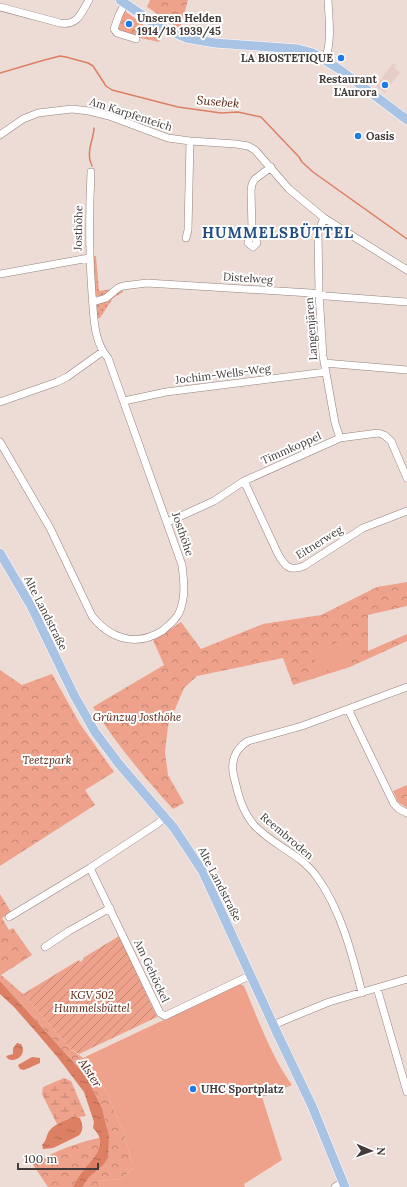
<svg xmlns="http://www.w3.org/2000/svg" width="407" height="1187" font-family="Lora,serif">
<style>
.built{fill:#e6cdc5}
.grass{fill:url(#grass-dots)}
.wetland{fill:url(#wetland-marsh)}
.park{fill:url(#park-crowns)}
.garden{fill:url(#garden-furrows)}
.pitch{fill:#eea28b}
.water{fill:url(#water-ripples)}
.lines{fill:none;stroke-linecap:round;stroke-linejoin:round}
.stream{stroke:#dc7f63;stroke-width:1.5}
.minor-casing{stroke:#91827d;stroke-width:8}
.major-casing{stroke:#fff;stroke-width:10}
.minor{stroke:#fff;stroke-width:7}
.major{stroke:#a9c3e5;stroke-width:9}
.poi-dot{fill:#1d7ce5;stroke:#fff;stroke-width:1.5}
.labels{text-anchor:middle;stroke-width:4;stroke-linejoin:round;paint-order:stroke}
.poi-label{font-size:11px;font-weight:bold;fill:#423b39;stroke:#fff;text-anchor:start}
.street-label{font-size:11px;fill:#423b39;stroke:#fff}
.park-label{font-size:11px;font-style:italic;fill:#541a07;stroke:#fff}
.water-label{font-size:12px;font-style:italic;fill:#521805;stroke:#fff}
.district-label{font-size:15px;font-weight:bold;letter-spacing:1px;fill:#224d81;stroke:#fff}
</style>
<defs>
<pattern id="grass-dots" width="8" height="8" patternUnits="userSpaceOnUse"><rect width="8" height="8" fill="#eea28b"/><path d="M2 2h.1M6 6h.1" fill="none" stroke="#c28573" stroke-width="1.8" stroke-linecap="round"/></pattern>
<pattern id="wetland-marsh" width="20" height="14" patternUnits="userSpaceOnUse"><rect width="20" height="14" fill="#eea28b"/><path d="M1 5h8M5 5V1M11 12h8M15 12V8" fill="none" stroke="#c28573"/></pattern>
<pattern id="park-crowns" width="20" height="18" patternUnits="userSpaceOnUse"><rect width="20" height="18" fill="#eea28b"/><path d="M2 6a3 3 0 1 1 6 0M12 15a3 3 0 1 1 6 0" fill="none" stroke="#c28573"/></pattern>
<pattern id="garden-furrows" width="10" height="10" patternUnits="userSpaceOnUse"><rect width="10" height="10" fill="#eea28b"/><path d="M-1 1l2-2M0 10L10 0M9 11l2-2" fill="none" stroke="#c28573"/></pattern>
<pattern id="water-ripples" width="26" height="14" patternUnits="userSpaceOnUse"><rect width="26" height="14" fill="#dc7f63"/><path d="M2 4q2-2 4 0t4 0M15 11q2-2 4 0t4 0" fill="none" stroke="#b46953"/></pattern>
</defs>
<rect width="100%" height="100%" fill="#eddcd6"/>
<path class="built" d="M 393,63 L 396,65 L 394,67 L 400,72 L 385,93 L 376,86 Z"/>
<path class="grass" d="M 92,256 L 96,256 L 99,291 L 112,289 L 104,295 L 99,297 L 95,295 Z
M 122,289 L 123,292 L 113,298 L 100,318 L 96,319 L 97,304 Z"/>
<path class="wetland" d="M 64,1078 L 71,1081 L 86,1116 L 67,1119 L 57,1124 L 42,1094 L 43,1087 Z"/>
<path class="park" d="M 150,0 L 188,0 L 180,29 L 147,7 Z
M 125,11 L 161,38 L 159,42 L 141,38 L 118,31 L 117,26 L 123,13 Z
M 407,582 L 407,606 L 368,615 L 368,651 L 407,634 L 407,641 L 350,667 L 293,685 L 283,658 L 197,676 L 184,688 L 168,726 L 165,752 L 168,775 L 184,803 L 173,809 C 144,777 116,744 93,707 L 164,665 L 153,640 L 181,622 L 201,649 L 263,624 L 321,615 L 377,587 Z
M 0,670 L 22,685 L 52,674 L 80,724 L 114,772 L 85,790 L 95,805 L 0,866 Z
M 407,785 L 407,808 L 398,802 L 393,791 Z
M 0,894 L 11,912 L 2,918 L 9,930 L 13,928 L 32,955 L 1,975 L 23,994 L 71,1049 L 83,1058 L 85,1057 L 107,1093 L 125,1136 L 133,1168 L 121,1179 L 99,1181 L 100,1187 L 48,1187 L 31,1162 C 36,1158 41,1160 46,1157 C 63,1148 80,1142 99,1138 L 107,1128 L 102,1108 L 86,1076 L 0,981 Z"/>
<path class="garden" d="M 119,936 L 157,1017 L 79,1054 L 71,1049 L 23,994 L 79,960 L 80,962 L 83,960 L 83,958 Z"/>
<path class="pitch" d="M 343,640 L 352,661 L 320,673 L 312,653 Z
M 240,984 L 244,986 C 258,1019 271,1056 292,1085 L 262,1097 L 282,1160 L 244,1184 L 245,1187 L 100,1187 L 99,1181 L 121,1179 L 133,1168 L 125,1136 L 107,1093 L 85,1057 Z"/>
<path class="water" d="M 0,981 L 86,1076 L 102,1108 L 109,1136 L 108,1157 L 104,1164 L 89,1177 L 82,1187 L 73,1187 C 76,1181 80,1174 85,1169 C 95,1156 109,1144 93,1128 L 94,1122 L 84,1092 L 59,1059 L 36,1032 L 14,1007 L 0,994 Z
M 17,1043 L 21,1044 C 27,1053 18,1063 8,1059 L 6,1056 L 13,1054 L 13,1048 Z
M 32,1057 L 40,1058 L 40,1063 L 24,1070 L 20,1069 L 18,1065 Z
M 73,1117 L 77,1117 L 80,1118 C 83,1125 84,1131 78,1136 L 53,1148 L 43,1149 L 42,1145 C 46,1141 46,1138 48,1133 C 52,1125 65,1120 73,1117 Z"/>
<g class="lines">
<path class="stream" d="M 0,73 L 41,61 L 60,56 L 66,57 L 88,63 L 93,66 L 106,86 L 112,90 L 178,107 L 221,113 L 238,112 L 261,117 L 299,157 L 302,162 L 313,172 L 407,239
M 92,166 C 92,164 90,162 90,160 C 87,149 94,138 94,128"/>
<g class="minor-casing">
<path id="minor" d="M 125,3 L 119,15 L 114,29 L 117,33 L 136,39
M 0,7 L 60,23 C 78,26 81,13 89,0
M 325,60 C 332,41 329,20 328,0
M 0,135 L 23,119 L 38,113 L 72,109 L 89,111 L 109,116 L 168,138 L 190,141 L 236,144 L 248,146 L 255,150 L 289,189 L 324,218 L 407,270
M 324,218 L 318,233 L 319,294 L 323,356 L 335,423 L 340,438
M 252,229 L 257,243 L 253,247 L 248,243 L 252,229 L 251,191 L 252,184 L 255,179 L 271,167
M 186,238 L 188,230 L 190,141
M 0,274 L 89,258
M 93,302 L 106,298 L 118,288 L 123,286 L 147,283 L 311,293 L 326,296 L 407,302
M 324,363 L 407,370
M 124,401 L 166,392 L 326,372
M 0,402 L 57,382 L 67,377 L 102,352
M 0,442 L 50,528 L 92,616 C 110,639 136,647 162,631 C 168,626 175,621 179,613 C 186,597 184,582 182,565 L 108,358 C 93,341 94,316 92,294 C 89,254 89,213 91,172
M 244,481 L 278,554 C 285,566 289,572 304,566 L 363,528 L 407,511
M 168,522 L 214,501 L 244,481 L 340,438 L 378,433 L 384,435 L 391,441 L 407,478
M 348,709 L 394,804 L 399,809 L 407,813
M 90,868 L 160,1013 L 165,1016 L 251,975
M 9,917 L 90,868 L 157,824 L 165,817
M 45,947 L 69,931 L 110,908
M 377,988 L 407,1092
M 362,993 C 352,954 341,910 317,877 C 301,854 272,845 254,825 C 242,811 238,794 234,777 C 230,762 235,749 248,741 L 302,726 L 407,687
M 273,1025 L 329,1002 L 407,979
M 335,1187 L 342,1182"/>
</g>
<g class="major-casing">
<path id="major" d="M 120,0 L 157,25 L 186,38 L 215,43 L 298,49 L 313,53 L 339,69 L 407,120
M 0,553 L 31,606 L 74,695 L 95,732 L 119,764 L 174,828 L 203,872 L 278,1035 L 312,1106 L 345,1187"/>
</g>
<use href="#minor" class="minor"/>
<use href="#major" class="major"/>
</g>
<g class="poi-dot">
<circle cx="129" cy="24" r="4"/>
<circle cx="341" cy="58" r="4"/>
<circle cx="385" cy="85" r="4"/>
<circle cx="358" cy="136" r="4"/>
<circle cx="193" cy="1089" r="4"/>
</g>
<g class="labels">
<g class="poi-label">
<text x="137" y="22">Unseren Helden<tspan x="137" dy="13">1914/18 1939/45</tspan></text>
<text x="333" y="62" text-anchor="end">LA BIOSTETIQUE</text>
<text x="377" y="83" text-anchor="end">Restaurant<tspan x="377" dy="13">L'Aurora</tspan></text>
<text x="366" y="140">Oasis</text>
<text x="201" y="1093">UHC Sportplatz</text>
</g>
<g class="street-label">
<text transform="translate(131 114) rotate(18)" y="4">Am Karpfenteich</text>
<text transform="translate(78 228) rotate(-89)" y="4">Josthöhe</text>
<text transform="translate(248 278) rotate(4)" y="4">Distelweg</text>
<text transform="translate(311 329) rotate(-94)" y="4">Langenjären</text>
<text transform="translate(223 374) rotate(-7)" y="4">Jochim-Wells-Weg</text>
<text transform="translate(291 448) rotate(-24)" y="4">Timmkoppel</text>
<text transform="translate(183 534) rotate(71)" y="4">Josthöhe</text>
<text transform="translate(319 542) rotate(-32)" y="4">Eitnerweg</text>
<text transform="translate(46 613) rotate(63)" y="4">Alte Landstraße</text>
<text transform="translate(287 836) rotate(40)" y="4">Reembroden</text>
<text transform="translate(220 884) rotate(63)" y="4">Alte Landstraße</text>
<text transform="translate(152 971) rotate(65)" y="4">Am Gehöckel</text>
</g>
<g class="park-label">
<text x="137" y="721">Grünzug Josthöhe</text>
<text x="47" y="764">Teetzpark</text>
<text x="92" y="999">KGV 502<tspan x="92" dy="13">Hummelsbüttel</tspan></text>
</g>
<g class="water-label">
<text transform="translate(218 102) rotate(5)" y="4">Susebek</text>
<text transform="translate(90 1073) rotate(57)" y="4">Alster</text>
</g>
<g class="district-label">
<text x="278" y="238">HUMMELSBÜTTEL</text>
</g>
</g>
<g transform="translate(371 1151) rotate(92)" stroke="#ffffff" stroke-width="3" paint-order="stroke">
<path d="M0-3L7 15L0 10L-7 15Z" fill="#423b39"/>
<text y="-6" font-size="11" font-weight="bold" text-anchor="middle" fill="#423b39">N</text>
</g>
<path d="M18 1163v6h80v-6" fill="none" stroke="#423b39" stroke-width="2"/>
<text x="24" y="1163" font-size="12" fill="#423b39" stroke="#ffffff" stroke-width="3" paint-order="stroke">100 m</text>
</svg>
